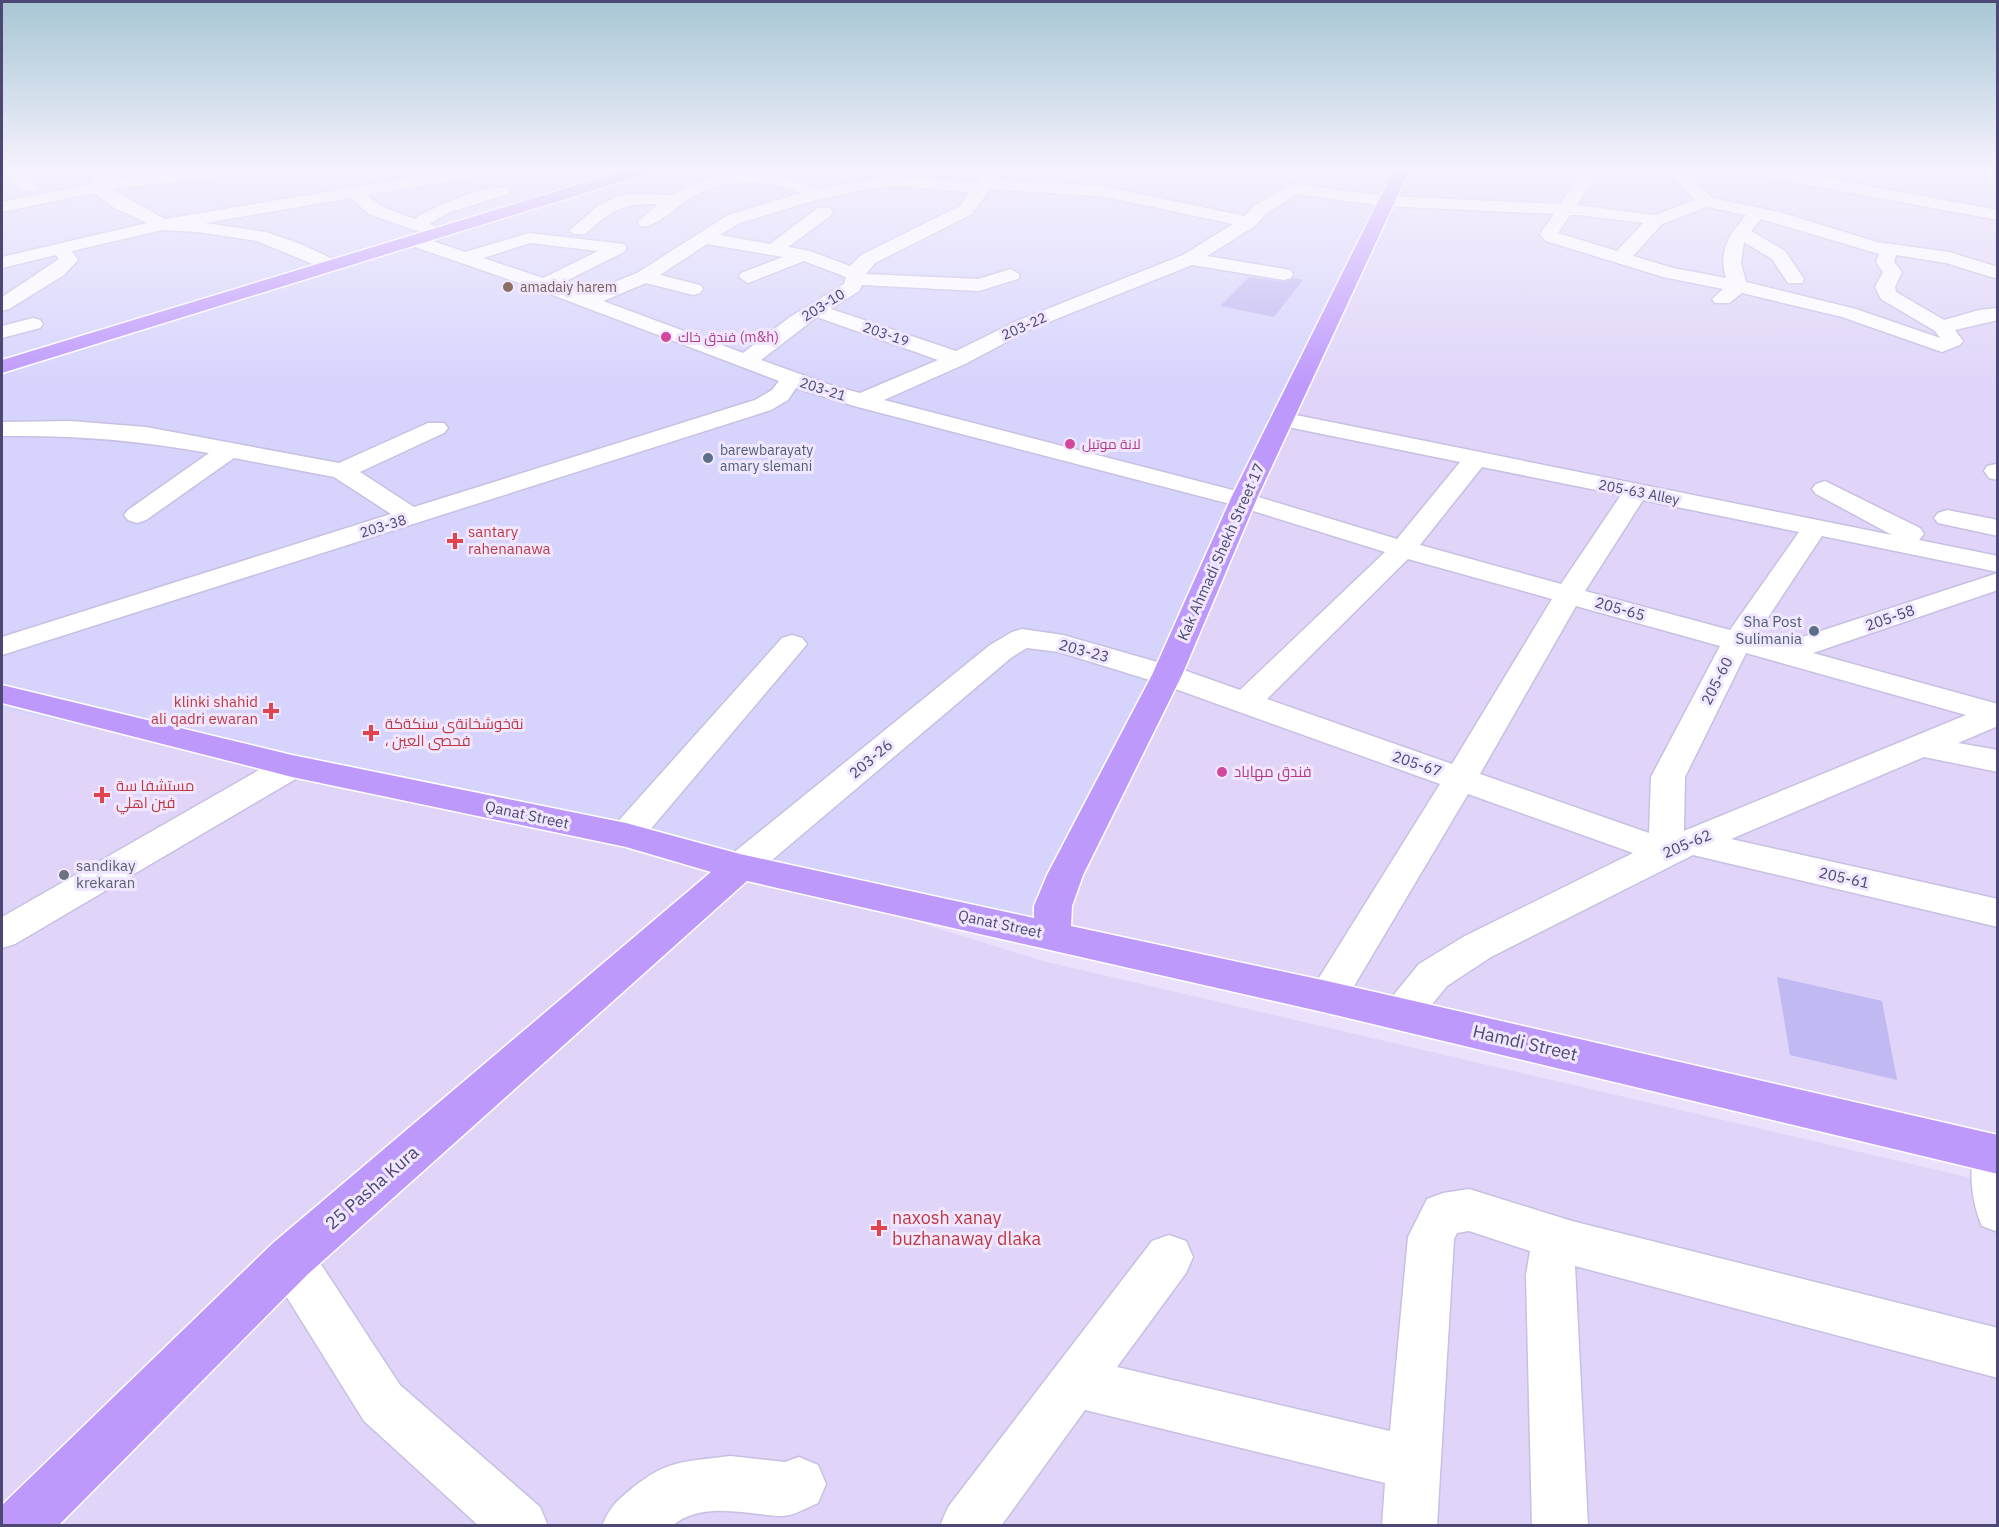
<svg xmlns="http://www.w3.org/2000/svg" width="1999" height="1527" font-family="'IBM Plex Sans',Cairo,sans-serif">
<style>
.residential{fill:#e0d5f9}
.commercial{fill:#d6d4fd}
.building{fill:#c1b9f2}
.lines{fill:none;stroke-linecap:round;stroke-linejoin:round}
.minor-casing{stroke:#c7c0e2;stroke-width:3}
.major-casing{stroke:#fff;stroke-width:3}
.minor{fill:#fff;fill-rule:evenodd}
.major{fill:#be99fc;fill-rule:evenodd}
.education-dot{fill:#8d6e63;stroke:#f0e7ff;stroke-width:2}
.hotel-dot{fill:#d1479c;stroke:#f0e7ff;stroke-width:2}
.service-dot{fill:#5c6f8a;stroke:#f0e7ff;stroke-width:2}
.health-dot{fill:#e0444e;stroke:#f0e7ff;stroke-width:2}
.worship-dot{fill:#6b7280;stroke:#f0e7ff;stroke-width:2}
.labels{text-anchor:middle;stroke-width:6;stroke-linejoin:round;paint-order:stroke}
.far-education-label{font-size:14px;fill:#785e54;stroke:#f0e7ff;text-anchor:start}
.far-street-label{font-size:14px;fill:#4d4873;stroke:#f0e7ff}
.far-hotel-label{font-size:14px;fill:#b23c85;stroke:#f0e7ff;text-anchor:start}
.far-service-label{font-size:14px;fill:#4e5e75;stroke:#f0e7ff;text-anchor:start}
.health-label{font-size:15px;fill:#be3a42;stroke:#f0e7ff;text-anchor:start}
.street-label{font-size:15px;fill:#4d4873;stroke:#f0e7ff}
.service-label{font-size:15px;fill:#4e5e75;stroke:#f0e7ff;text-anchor:end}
.hotel-label{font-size:15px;fill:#b23c85;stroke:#f0e7ff;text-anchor:start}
.worship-label{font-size:15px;fill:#5b616d;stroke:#f0e7ff;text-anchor:start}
.near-street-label{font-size:18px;fill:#4d4873;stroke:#f0e7ff}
.near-health-label{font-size:18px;fill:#be3a42;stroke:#f0e7ff;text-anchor:start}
</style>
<rect width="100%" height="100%" fill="#ebe1fc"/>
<path class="residential" d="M 1401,171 L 1997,171 L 1997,1170 L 1052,935 Z
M 2,710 L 292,766 L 740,867 L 1043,961 L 1997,1184 L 1997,1525 L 2,1525 Z"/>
<path class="commercial" d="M 2,171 L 635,171 L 2,365 Z
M 639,171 L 1414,171 L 1404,202 L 1281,419 L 1052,935 L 1019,944 L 740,867 L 292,766 L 2,710 L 2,367 Z"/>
<path class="building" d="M 1249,277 L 1284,282 L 1293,278 L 1303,280 L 1274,317 L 1220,306 Z
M 1777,977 L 1882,1001 L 1897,1080 L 1790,1055 Z"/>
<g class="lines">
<g class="minor-casing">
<path id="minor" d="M 20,171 L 40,171 L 29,179 L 37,188 L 35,191 L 23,191 L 13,180 L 14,176 Z
M 104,171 L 129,171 L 127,174 L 108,180 L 182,171 L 233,171 L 225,176 L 111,189 L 165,219 L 452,171 L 488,171 L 480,176 L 367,195 L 381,206 L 414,219 C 432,208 488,183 508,188 L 510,191 L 508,194 L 450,212 L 429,224 L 445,230 L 448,234 L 439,239 L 369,214 L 351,198 L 205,223 L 266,232 L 303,245 L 339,262 L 341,266 L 332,272 L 257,241 L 198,232 L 162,230 L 72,251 L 78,260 L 64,275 L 9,309 L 2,311 L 2,297 L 59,259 L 56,255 L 2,268 L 2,257 L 147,223 L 113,207 L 94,193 L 2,212 L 2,202 L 90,184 L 95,174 Z
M 984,171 L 998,171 L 994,180 L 1101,186 L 1245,216 L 1254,206 L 1293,184 L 1385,196 L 1560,204 L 1581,173 L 1607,171 L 1593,179 L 1577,205 L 1655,215 L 1695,200 L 1668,171 L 1685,171 L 1712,198 L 1783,213 L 1877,242 L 1949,252 L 1998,267 L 1998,279 L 1946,263 L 1896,255 L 1894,262 L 1902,272 L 1895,287 L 1896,292 L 1944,320 L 1979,310 L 1998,308 L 1998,320 L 1955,330 L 1963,341 L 1960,345 L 1942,352 L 1842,317 L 1742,293 L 1729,303 L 1715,303 L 1712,299 L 1723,289 L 1663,277 L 1546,241 L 1540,234 L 1554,214 L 1385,206 L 1297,194 L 1266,214 L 1255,226 L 1207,256 L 1291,270 L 1293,274 L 1291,278 L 1284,280 L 1192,265 L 1031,329 L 965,364 L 884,400 L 1252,495 L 1397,539 L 1460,462 L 1273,424 L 1269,419 L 1273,414 L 1281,412 L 1892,535 L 1816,494 L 1812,489 L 1816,484 L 1825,481 L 1920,528 L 1924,534 L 1919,540 L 1998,556 L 1998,572 L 1822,536 L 1755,637 L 1781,644 L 1998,573 L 1998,590 L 1813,653 L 1998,704 L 1998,726 L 1958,743 L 1998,750 L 1998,772 L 1924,757 L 1731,839 L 1998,899 L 1998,927 L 1693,855 L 1491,957 L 1447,986 L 1415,1025 L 1401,1030 L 1387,1025 L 1381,1014 L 1387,1003 L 1419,964 L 1463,937 L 1633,853 L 1468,794 L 1341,1008 L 1327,1013 L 1313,1008 L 1307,997 L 1440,784 L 1156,682 L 1059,652 L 1027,648 L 1012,657 L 753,876 L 740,880 L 727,876 L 722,867 L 727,858 L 990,645 L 1012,632 L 1022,629 L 1063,635 L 1178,668 L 1240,690 L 1385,552 L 1234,505 L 854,406 L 796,388 L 788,400 L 771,410 L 2,655 L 2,637 L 391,514 L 334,477 L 234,458 L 146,520 L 137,523 L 128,520 L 124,515 L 128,510 L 209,453 C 138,440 74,435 2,436 L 2,422 L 70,421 L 146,427 L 339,463 L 428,423 L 444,423 L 448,428 L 444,433 L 360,472 L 414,507 L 755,400 L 772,390 L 779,381 L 537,289 L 409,245 L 406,241 L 409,237 L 421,237 L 465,252 L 529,233 L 624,244 L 627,248 L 624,252 L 560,284 L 585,294 L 637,273 L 728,215 L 801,193 C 765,179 731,178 696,195 C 681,202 656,229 641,226 L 638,222 L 658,204 C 622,203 612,210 585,234 L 573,234 L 570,230 L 598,206 L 617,197 L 632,194 L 672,195 L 698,182 L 736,173 L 771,173 L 818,189 L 886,177 L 977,182 ZM 898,186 L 970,192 L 960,206 L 861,255 L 850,266 L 810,251 L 788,247 L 830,216 L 833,212 L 830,208 L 818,208 L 770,244 L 720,235 L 740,223 L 815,200 L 867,189 ZM 990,189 L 1101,196 L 1233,224 L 1183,255 L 1017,321 L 956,351 L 831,309 L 859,291 L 862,285 L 979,291 L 1018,279 L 1020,275 L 1011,269 L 978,279 L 866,274 L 875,263 L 972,214 ZM 1707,207 L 1746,215 C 1729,235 1718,251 1726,278 L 1673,268 L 1633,256 L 1662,224 ZM 1570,215 L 1579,215 L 1643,223 L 1617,251 L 1558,233 ZM 1761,219 L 1879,254 L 1876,262 L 1883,272 L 1875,287 L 1881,299 L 1935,331 L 1940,338 L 1856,309 L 1746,282 L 1741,263 L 1744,242 L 1772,259 L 1788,283 L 1802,283 L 1804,279 L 1785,251 L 1751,231 ZM 530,243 L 598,251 L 543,278 L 483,258 ZM 707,244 L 783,257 L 741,273 L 739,277 L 748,283 L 804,261 L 846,277 L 844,284 L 790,317 L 743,353 L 603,301 L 646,283 L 693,295 L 700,293 L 703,289 L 700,285 L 660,275 ZM 817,317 L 938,360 L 860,393 L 833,386 L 761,360 ZM 1482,467 L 1621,495 L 1561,584 L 1420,545 ZM 1643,500 L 1799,532 L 1730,630 L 1585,591 ZM 1408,559 L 1552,599 L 1452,764 L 1267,699 ZM 1576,606 L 1720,646 L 1651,777 L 1649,833 L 1480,774 ZM 1746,653 L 1966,715 L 1684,831 L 1685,777 Z
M 1753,171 L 1787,171 L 1998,210 L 1998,220 L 1761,176 Z
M 33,318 L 40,320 L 43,324 L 40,328 L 2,338 L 2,326 Z
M 1996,464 L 1998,464 L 1998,480 L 1989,478 L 1984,471 L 1987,466 Z
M 1947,510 L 1998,520 L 1998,536 L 1938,523 L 1934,518 L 1938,513 Z
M 792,635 L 802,638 L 807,644 L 802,650 L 638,844 L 626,847 L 614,844 L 608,835 L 614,826 L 782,638 Z
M 292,755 L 304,758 L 309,766 L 304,774 L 15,944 L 2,948 L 2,917 L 280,758 Z
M 1994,1134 L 1998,1136 L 1998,1232 L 1982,1226 C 1971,1202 1967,1164 1978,1140 Z
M 1469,1189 L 1572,1221 L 1998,1328 L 1998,1378 L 1575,1266 L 1588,1526 L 1532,1526 L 1526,1275 L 1530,1251 L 1469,1231 L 1457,1233 L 1454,1239 L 1437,1526 L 1382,1526 L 1385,1483 L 1085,1410 L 1001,1526 L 940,1526 L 948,1507 L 1152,1241 L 1169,1235 L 1186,1241 L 1193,1257 L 1186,1273 L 1117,1367 L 1390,1431 L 1408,1237 L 1427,1199 L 1443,1193 Z
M 290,1237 L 307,1243 L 400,1385 L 540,1507 L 548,1526 L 479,1526 L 364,1421 L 273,1275 L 266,1259 L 273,1243 Z
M 730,1456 L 785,1462 L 799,1457 L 818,1465 L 826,1484 L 818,1503 C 808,1507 794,1516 782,1516 C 747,1515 702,1500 672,1526 L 602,1526 C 609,1509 616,1501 630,1490 C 667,1459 685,1462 730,1456 Z"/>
</g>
<g class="major-casing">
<path id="major" d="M 623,171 L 648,171 L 646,174 L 2,373 L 2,360 Z
M 1393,171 L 1409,171 L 1258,496 L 1182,675 L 1083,875 L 1072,906 L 1071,926 L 1327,981 L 1998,1135 L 1998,1174 L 1327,1013 L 747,881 L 307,1275 L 58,1526 L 2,1526 L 2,1505 L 273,1243 L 711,872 L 626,847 L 292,777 L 2,703 L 2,685 L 292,755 L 626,823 L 740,854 L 1034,918 L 1034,906 L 1047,875 L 1152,675 L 1232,496 Z"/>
</g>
<use href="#minor" class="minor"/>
<use href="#major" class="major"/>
</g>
<linearGradient id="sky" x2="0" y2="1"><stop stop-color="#a7c6d4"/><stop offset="0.44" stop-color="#f6f2fe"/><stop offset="1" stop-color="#f6f2fe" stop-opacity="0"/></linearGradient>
<rect width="1999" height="385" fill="url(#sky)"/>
<circle class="education-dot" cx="508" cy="287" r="6"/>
<g class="hotel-dot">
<circle cx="666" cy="337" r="6"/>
<circle cx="1070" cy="444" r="6"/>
<circle cx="1222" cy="772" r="6"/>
</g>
<g class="service-dot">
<circle cx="708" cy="458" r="6"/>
<circle cx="1814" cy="631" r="6"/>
</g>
<g class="health-dot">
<path d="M452 532h6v6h6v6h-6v6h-6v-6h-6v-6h6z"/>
<path d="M268 702h6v6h6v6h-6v6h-6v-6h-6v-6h6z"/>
<path d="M368 724h6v6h6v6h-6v6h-6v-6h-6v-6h6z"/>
<path d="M99 786h6v6h6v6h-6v6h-6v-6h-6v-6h6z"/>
<path d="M876 1219h6v6h6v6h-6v6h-6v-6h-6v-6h6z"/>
</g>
<circle class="worship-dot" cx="64" cy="875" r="6"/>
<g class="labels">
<g class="far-education-label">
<text x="520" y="292">amadaiy harem</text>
</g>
<g class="far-street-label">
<text transform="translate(823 305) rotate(-32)" y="5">203-10</text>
<text transform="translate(1024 326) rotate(-24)" y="5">203-22</text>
<text transform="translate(886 334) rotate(19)" y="5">203-19</text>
<text transform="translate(823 389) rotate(18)" y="5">203-21</text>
<text transform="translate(1639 492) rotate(11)" y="5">205-63 Alley</text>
<text transform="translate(383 526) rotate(-17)" y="5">203-38</text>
</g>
<g class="far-hotel-label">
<text x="678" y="342">فندق خاك (m&amp;h)</text>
<text x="1082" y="449">لانة موتيل</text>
</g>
<g class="far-service-label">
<text x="720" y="455">barewbarayaty<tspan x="720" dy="16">amary slemani</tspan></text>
</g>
<g class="health-label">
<text x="468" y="537">santary<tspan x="468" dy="17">rahenanawa</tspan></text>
<text x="258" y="707" text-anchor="end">klinki shahid<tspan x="258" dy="17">ali qadri ewaran</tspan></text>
<text x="385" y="729">نةخوشخانةى سنكةكة<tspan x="385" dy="17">، فحصى العين</tspan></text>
<text x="116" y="791">مستشفا سة<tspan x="116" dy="17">فين اهلي</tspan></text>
</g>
<g class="street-label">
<text transform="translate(1221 552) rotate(-66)" y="5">Kak Ahmadi Shekh Street 17</text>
<text transform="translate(1620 609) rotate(16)" y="5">205-65</text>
<text transform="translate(1890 618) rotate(-19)" y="5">205-58</text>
<text transform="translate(1084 651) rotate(15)" y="5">203-23</text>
<text transform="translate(1717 681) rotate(-63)" y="5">205-60</text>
<text transform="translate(871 759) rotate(-40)" y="5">203-26</text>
<text transform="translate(1417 764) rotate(19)" y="5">205-67</text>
<text transform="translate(527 815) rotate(12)" y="5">Qanat Street</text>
<text transform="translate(1687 844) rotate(-23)" y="5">205-62</text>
<text transform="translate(1844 878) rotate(13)" y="5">205-61</text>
<text transform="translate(1000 924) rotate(12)" y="5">Qanat Street</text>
</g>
<g class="service-label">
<text x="1802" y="627">Sha Post<tspan x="1802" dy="17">Sulimania</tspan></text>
</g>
<g class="hotel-label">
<text x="1234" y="777">فندق مهاباد</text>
</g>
<g class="worship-label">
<text x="76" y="871">sandikay<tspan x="76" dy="17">krekaran</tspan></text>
</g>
<g class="near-street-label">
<text transform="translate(1525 1043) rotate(13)" y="6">Hamdi Street</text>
<text transform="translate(372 1188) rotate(-41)" y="6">25 Pasha Kura</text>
</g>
<g class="near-health-label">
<text x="892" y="1224">naxosh xanay<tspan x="892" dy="21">buzhanaway dlaka</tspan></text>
</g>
</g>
<rect width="1999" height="1527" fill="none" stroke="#4d4873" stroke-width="6"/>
</svg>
